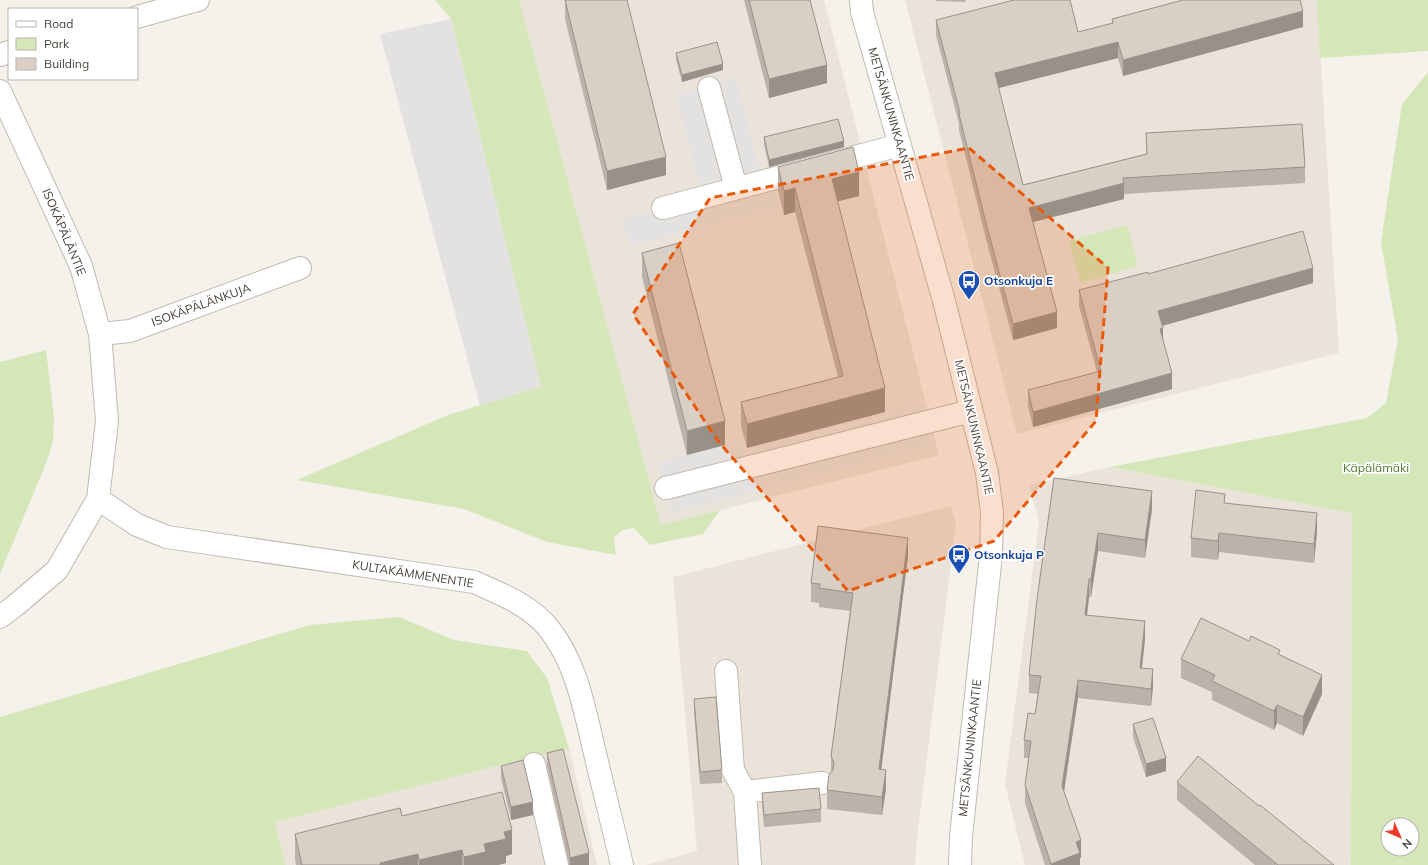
<svg xmlns="http://www.w3.org/2000/svg" width="1428" height="865" font-family="Mulish,sans-serif">
<style>
.residential{fill:#e9e3da}
.green{fill:#d5e6b8;fill-rule:evenodd}
.parking{fill:#e4e2e0}
.lines{fill:none;stroke-linecap:round;stroke-linejoin:round}
.minor-casing{stroke:#c0b9af;stroke-width:24}
.minor{stroke:#fff;stroke-width:22}
.wall{fill:#bbb2a9}
.shaded-wall{fill:#98918a}
.building{fill:#d9cfc5;stroke:#98918a}
.marked{fill:#e8590c;fill-opacity:0.2;stroke:#e8590c;stroke-width:3;stroke-dasharray:8 5;stroke-linejoin:round}
.labels{text-anchor:middle;stroke-width:3.5;stroke-linejoin:round;paint-order:stroke}
.street-label{font-size:12px;fill:#49423a;stroke:#fff}
.transit-label{font-size:12px;font-weight:bold;fill:#164399;stroke:#fff;text-anchor:start}
.park-label{font-size:12px;fill:#51792f;stroke:#fff}
</style>
<rect width="100%" height="100%" fill="#f5f2ec"/>
<path class="residential" d="M 519,0 L 824,0 L 939,455 L 661,525 Z
M 905,0 L 1317,0 L 1339,353 L 1017,434 Z
M 1110,467 L 1352,513 L 1351,865 L 1025,865 L 1005,784 L 1039,522 L 1029,485 Z
M 951,506 L 956,524 L 918,829 L 915,865 L 646,865 L 697,851 L 673,577 Z
M 569,748 L 597,865 L 285,865 L 275,822 Z"/>
<path class="green" d="M 435,0 L 519,0 L 661,525 L 720,510 L 703,534 L 650,545 L 634,528 L 623,530 L 614,537 L 616,555 L 547,542 L 464,509 L 297,480 L 448,415 L 541,386 L 451,19 Z
M 1317,0 L 1428,0 L 1428,51 L 1320,58 Z
M 1428,72 L 1428,865 L 1351,865 L 1352,513 L 1110,467 L 1367,418 L 1386,403 L 1398,340 L 1381,242 L 1402,104 ZM 1388,825 L 1412,825 L 1412,849 L 1388,849 Z
M 1127,225 L 1138,266 L 1081,283 L 1069,241 Z
M 46,350 L 54,418 L 53,441 L 47,461 L 0,574 L 0,362 Z
M 399,617 L 454,640 L 527,651 L 547,678 L 569,748 L 275,822 L 285,865 L 0,865 L 0,717 L 310,625 Z"/>
<path class="parking" d="M 451,19 L 541,386 L 480,406 L 380,34 Z
M 736,78 L 763,181 L 773,179 L 780,208 L 629,247 L 621,219 L 702,197 L 676,94 Z
M 922,402 L 933,445 L 671,513 L 657,462 L 745,439 L 747,447 Z"/>
<g class="lines">
<g class="minor-casing">
<path id="minor" d="M 861,0 L 862,12 L 944,301 L 987,473 L 992,512 L 991,555 L 961,836 L 960,865
M 137,17 L 198,0
M 0,55 L 9,52
M 709,88 L 736,188
M 0,91 L 81,266 L 100,334 L 107,421 L 98,499 L 57,570 L 16,605 L 0,617
M 663,208 L 900,145
M 100,334 L 130,331 L 300,268
M 666,488 L 971,411
M 98,499 L 137,525 L 167,537 L 474,582 C 501,594 532,606 550,630 C 577,665 584,708 594,749 C 603,788 613,826 622,865
M 726,671 L 733,770 L 745,792 L 750,865
M 534,764 L 557,865
M 745,792 L 822,783"/>
</g>
<use href="#minor" class="minor"/>
</g>
<path class="wall" d="M 565,0 L 666,175 L 607,190 L 565,19 Z
M 744,0 L 810,0 L 827,83 L 769,98 Z
M 936,0 L 966,0 L 965,2 L 936,1 Z
M 1112,19 L 1303,27 L 1123,76 L 1118,58 L 998,88 L 1023,185 L 1146,154 L 1146,133 L 1305,167 L 1305,183 L 1124,194 L 1124,199 L 1033,222 L 1057,328 L 1013,340 L 986,239 L 959,130 L 959,124 L 936,35 L 936,20 L 1078,32 L 1112,24 Z
M 676,53 L 723,70 L 682,82 L 676,60 Z
M 764,137 L 844,147 L 769,167 L 764,144 Z
M 778,167 L 859,196 L 837,201 L 885,412 L 747,448 L 741,426 L 741,402 L 838,377 L 795,212 L 784,215 L 778,190 Z
M 642,253 L 725,445 L 687,455 L 642,277 Z
M 1148,274 L 1313,283 L 1162,326 L 1163,339 L 1172,389 L 1033,427 L 1028,406 L 1028,390 L 1097,372 L 1079,306 L 1079,290 Z
M 1054,478 L 1152,509 L 1145,558 L 1098,551 L 1091,597 L 1089,597 L 1087,615 L 1145,639 L 1142,668 L 1153,687 L 1151,706 L 1078,698 L 1064,792 L 1081,858 L 1080,858 L 1080,865 L 1045,865 L 1025,803 L 1025,785 L 1029,758 L 1024,758 L 1024,740 L 1035,714 L 1038,694 L 1029,693 L 1029,675 Z
M 1225,503 L 1317,531 L 1314,563 L 1219,552 L 1218,560 L 1191,557 L 1191,538 Z
M 908,556 L 881,769 L 886,789 L 882,815 L 827,809 L 827,790 L 831,772 L 831,756 L 850,611 L 819,607 L 819,603 L 811,602 L 811,583 Z
M 1280,655 L 1322,694 L 1303,736 L 1277,723 L 1274,730 L 1212,700 L 1212,692 L 1181,678 L 1181,659 Z
M 694,699 L 722,770 L 722,783 L 700,784 L 694,712 Z
M 1133,724 L 1166,771 L 1146,777 L 1133,737 Z
M 547,753 L 589,865 L 569,865 L 547,766 Z
M 501,766 L 533,815 L 511,820 L 501,778 Z
M 1177,782 L 1259,806 L 1334,865 L 1255,865 L 1177,800 Z
M 762,793 L 821,809 L 821,822 L 764,827 L 762,806 Z
M 402,816 L 512,854 L 506,856 L 506,863 L 498,865 L 296,865 L 295,858 L 295,834 Z"/>
<path class="shaded-wall" d="M 1303,11 L 1303,27 L 1123,76 L 1123,60 Z
M 1118,42 L 1118,58 L 995,89 L 995,73 Z
M 723,64 L 723,70 L 682,82 L 682,75 Z
M 827,65 L 827,83 L 769,98 L 769,79 Z
M 844,141 L 844,147 L 769,167 L 769,160 Z
M 666,157 L 666,175 L 607,190 L 607,171 Z
M 859,172 L 859,196 L 832,203 L 832,179 Z
M 1124,183 L 1124,199 L 1029,223 L 1029,208 Z
M 795,188 L 795,212 L 784,215 L 784,191 Z
M 1313,268 L 1313,283 L 1158,327 L 1158,311 Z
M 1057,312 L 1057,328 L 1013,340 L 1013,324 Z
M 1163,328 L 1163,344 L 1160,329 Z
M 1172,373 L 1172,389 L 1033,427 L 1033,412 Z
M 885,388 L 885,412 L 747,448 L 747,424 Z
M 725,421 L 725,445 L 687,455 L 687,431 Z
M 1152,491 L 1152,509 L 1145,558 L 1145,540 Z
M 1317,513 L 1317,531 L 1314,563 L 1314,544 Z
M 1098,533 L 1098,551 L 1091,597 L 1091,579 Z
M 1219,533 L 1219,552 L 1218,560 L 1218,541 Z
M 908,538 L 908,556 L 879,788 L 879,769 Z
M 1089,579 L 1089,597 L 1085,633 L 1085,615 Z
M 1145,621 L 1145,639 L 1140,686 L 1140,668 Z
M 1153,669 L 1153,687 L 1151,706 L 1151,689 Z
M 1322,675 L 1322,694 L 1303,736 L 1303,717 Z
M 1078,680 L 1078,698 L 1062,804 L 1062,786 Z
M 1277,705 L 1277,723 L 1274,730 L 1274,711 Z
M 1166,758 L 1166,771 L 1146,777 L 1146,764 Z
M 886,770 L 886,789 L 882,815 L 882,797 Z
M 533,802 L 533,815 L 511,820 L 511,807 Z
M 512,830 L 512,854 L 506,856 L 506,863 L 498,865 L 464,865 L 464,857 L 504,832 Z
M 1081,840 L 1081,858 L 1080,858 L 1080,865 L 1051,865 L 1051,864 L 1076,842 Z
M 462,850 L 462,865 L 419,865 L 419,860 Z
M 589,853 L 589,865 L 570,865 L 570,858 Z
M 418,854 L 418,865 L 380,865 L 380,863 Z"/>
<path class="building" d="M 565,0 L 627,0 L 666,157 L 607,171 Z
M 749,0 L 810,0 L 827,65 L 769,79 Z
M 1014,0 L 1070,0 L 1078,32 L 1113,23 L 1112,19 L 1183,0 L 1300,0 L 1303,11 L 1123,60 L 1118,42 L 995,73 L 1023,185 L 1147,154 L 1146,133 L 1302,124 L 1305,167 L 1123,178 L 1124,183 L 1029,208 L 1057,312 L 1013,324 L 986,223 L 959,114 L 960,113 L 936,20 Z
M 717,42 L 723,64 L 682,75 L 676,53 Z
M 838,119 L 844,141 L 769,160 L 764,137 Z
M 853,147 L 859,172 L 832,179 L 885,388 L 747,424 L 741,402 L 843,376 L 795,188 L 784,191 L 778,167 Z
M 1303,231 L 1313,268 L 1158,311 L 1163,328 L 1160,329 L 1172,373 L 1033,412 L 1028,390 L 1101,371 L 1079,290 L 1148,272 L 1148,274 Z
M 679,243 L 725,421 L 687,431 L 642,253 Z
M 1054,478 L 1152,491 L 1145,540 L 1098,533 L 1091,579 L 1089,579 L 1085,615 L 1145,621 L 1140,668 L 1153,669 L 1151,689 L 1078,680 L 1062,786 L 1081,840 L 1076,842 L 1080,853 L 1051,864 L 1025,785 L 1031,741 L 1024,740 L 1028,713 L 1035,714 L 1041,676 L 1029,675 L 1037,599 Z
M 1196,490 L 1225,494 L 1224,503 L 1317,513 L 1314,544 L 1219,533 L 1218,541 L 1191,538 Z
M 818,526 L 908,538 L 879,769 L 886,770 L 882,797 L 827,790 L 829,775 L 833,770 L 834,763 L 831,756 L 853,593 L 819,588 L 820,584 L 811,583 Z
M 1201,618 L 1249,641 L 1251,636 L 1280,650 L 1278,654 L 1322,675 L 1303,717 L 1277,705 L 1274,711 L 1212,681 L 1215,675 L 1181,659 Z
M 716,697 L 722,770 L 700,772 L 694,699 Z
M 1153,718 L 1166,758 L 1146,764 L 1133,724 Z
M 563,749 L 589,853 L 570,858 L 569,849 L 547,753 Z
M 1198,756 L 1259,806 L 1260,805 L 1334,865 L 1278,865 L 1177,782 Z
M 523,760 L 533,802 L 511,807 L 501,766 Z
M 819,788 L 821,809 L 764,815 L 762,793 Z
M 502,792 L 512,830 L 504,832 L 506,839 L 484,844 L 486,852 L 464,857 L 462,850 L 419,860 L 418,854 L 380,863 L 380,865 L 302,865 L 295,834 L 400,808 L 402,816 Z"/>
<path class="marked" d="M 969,148 L 1108,268 L 1096,421 L 994,541 L 848,591 L 718,441 L 633,314 L 710,198 Z"/>
<defs>
<g id="bus-pin" transform="scale(1.15)"><path d="M0 17L-7.5 6A9.5 9.5 0 1 1 7.5 6Z" fill="#1a4fb4" stroke="#fff"/><path d="M-5-6H5V4H4V6H2V4H-2V6H-4V4H-5ZM-3.5-4V0h7V-4ZM-3.5 1.2v1.5H-2V1.2ZM2 1.2v1.5H3.5V1.2Z" fill="#fff"/></g>
</defs>
<g fill-rule="evenodd">
<use href="#bus-pin" x="969" y="281"/>
<use href="#bus-pin" x="959" y="555"/>
</g>
<g class="labels">
<g class="street-label">
<text transform="translate(891 114) rotate(74)" y="4">METSÄNKUNINKAANTIE</text>
<text transform="translate(64 232) rotate(67)" y="4">ISOKÄPÄLÄNTIE</text>
<text transform="translate(201 305) rotate(-20)" y="4">ISOKÄPÄLÄNKUJA</text>
<text transform="translate(974 427) rotate(77)" y="4">METSÄNKUNINKAANTIE</text>
<text transform="translate(413 574) rotate(9)" y="4">KULTAKÄMMENENTIE</text>
<text transform="translate(970 748) rotate(-84)" y="4">METSÄNKUNINKAANTIE</text>
</g>
<g class="transit-label">
<text x="984" y="285">Otsonkuja E</text>
<text x="974" y="559">Otsonkuja P</text>
</g>
<g class="park-label">
<text x="1376" y="472">Käpälämäki</text>
</g>
</g>
<rect x="8" y="8" width="130" height="72" fill="#ffffff" stroke="#b6b3b0"/>
<rect x="16" y="21" width="20" height="6" fill="#ffffff" stroke="#b6b3b0"/>
<text x="44" y="28" font-size="12" fill="#49423a">Road</text>
<rect x="16" y="38" width="20" height="12" fill="#d5e6b8" stroke="#b6b3b0"/>
<text x="44" y="48" font-size="12" fill="#49423a">Park</text>
<rect x="16" y="58" width="20" height="12" fill="#d9cfc5" stroke="#b6b3b0"/>
<text x="44" y="68" font-size="12" fill="#49423a">Building</text>
<g transform="translate(1400 837) rotate(135)"><circle r="19" fill="#ffffff" stroke="#b6b3b0"/>
<path d="M0-3L7 15L0 10L-7 15Z" fill="#ee382a"/>
<text y="-6" font-size="11" font-weight="bold" text-anchor="middle" fill="#49423a">N</text>
</g>
</svg>
